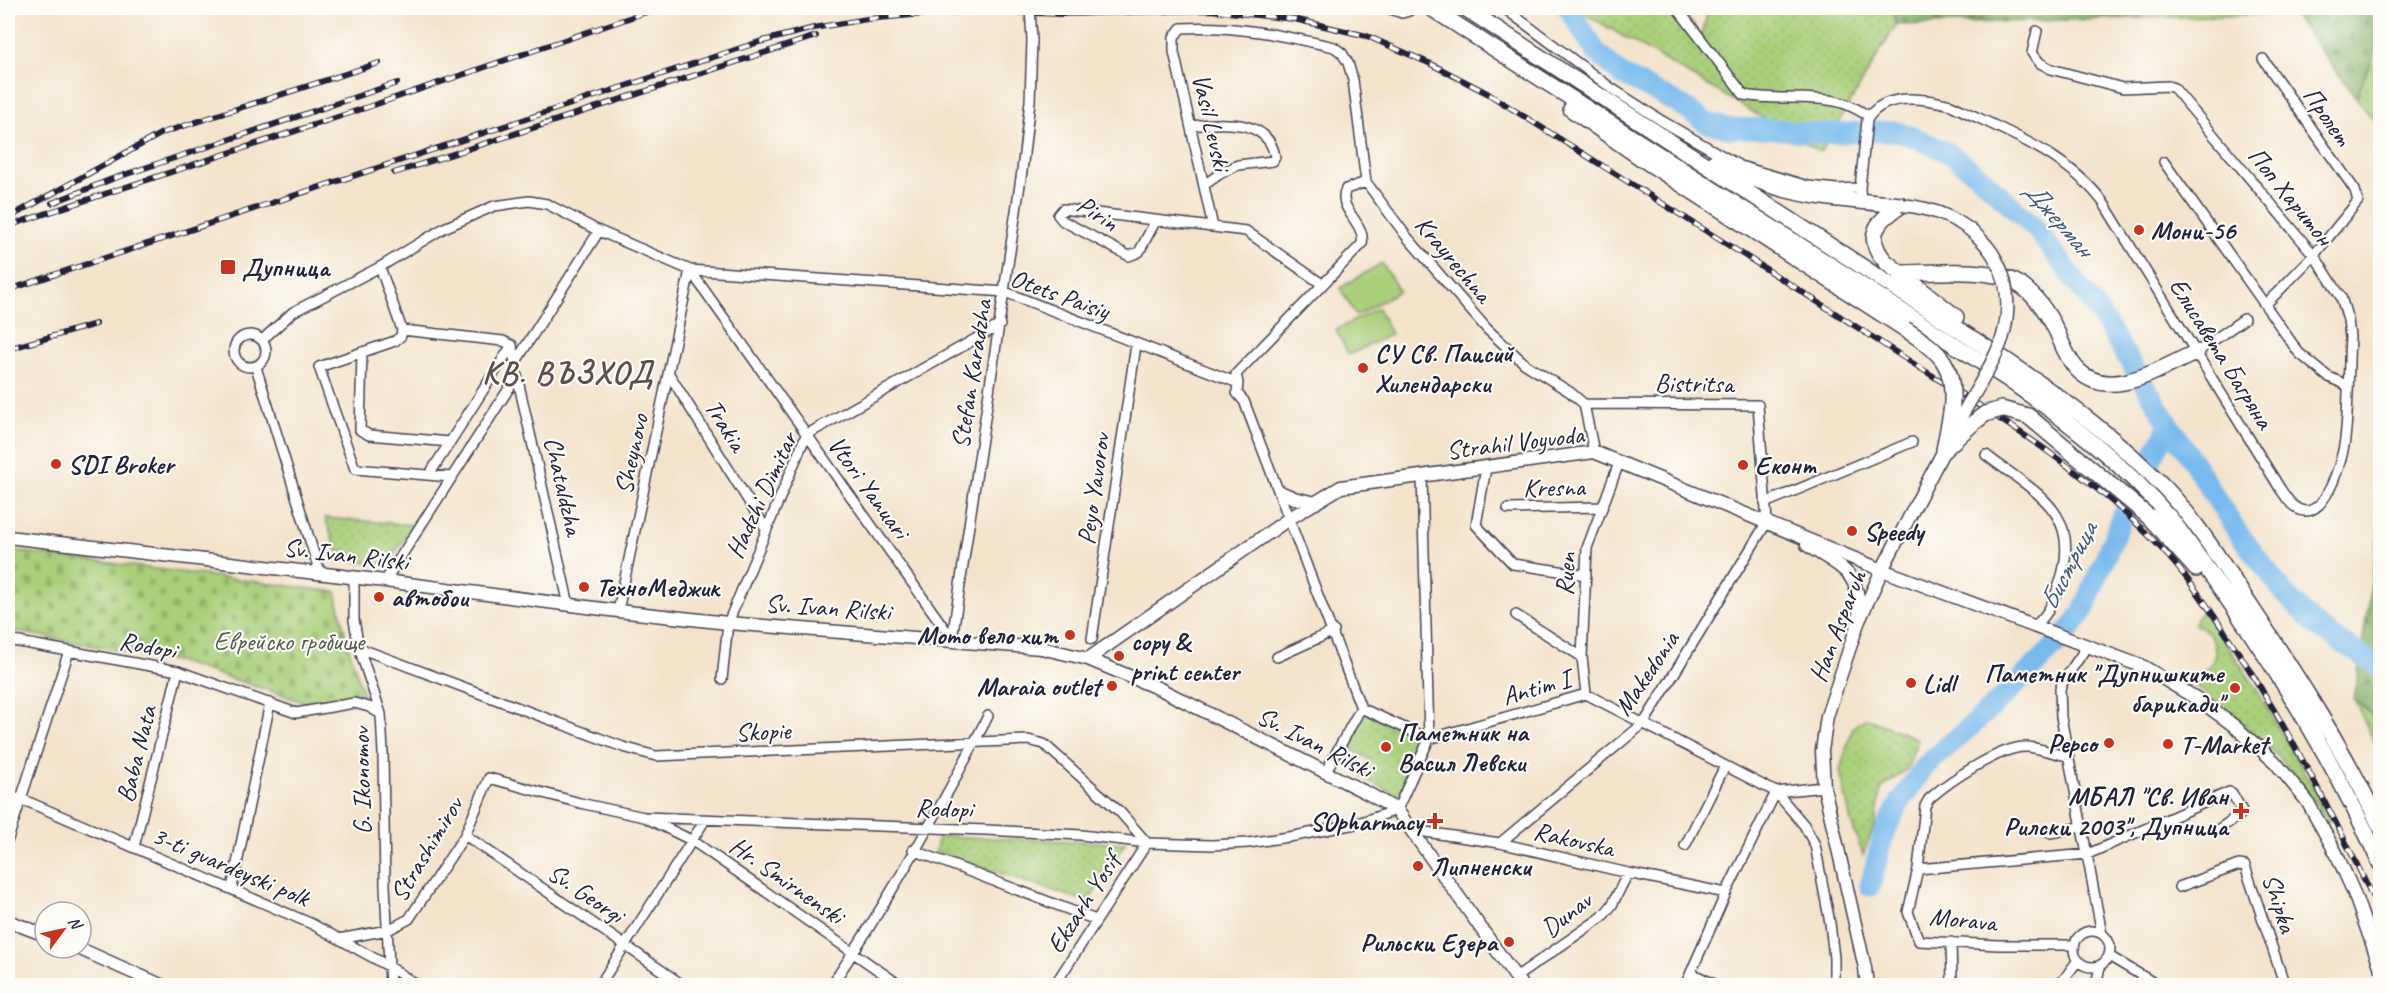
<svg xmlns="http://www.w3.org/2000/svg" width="2388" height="993" font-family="Caveat,sans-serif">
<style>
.green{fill:url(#green-dots);stroke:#66785a;stroke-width:1.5}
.forest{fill:url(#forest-firs);stroke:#546a52;stroke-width:1.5}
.cemetery{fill:url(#cemetery-stones);stroke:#66785a;stroke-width:1.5}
.pitch{fill:#a9cf7a;stroke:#66785a;stroke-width:1.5}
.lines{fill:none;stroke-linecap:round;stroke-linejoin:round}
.river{stroke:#77baed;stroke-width:21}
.minor-casing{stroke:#423f51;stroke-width:12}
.tertiary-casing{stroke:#423f51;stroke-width:15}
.primary-casing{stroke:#423f51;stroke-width:18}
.minor{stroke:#fff;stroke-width:9}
.tertiary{stroke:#fff;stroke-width:12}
.primary{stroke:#fff;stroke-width:15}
.rail-casing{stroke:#22223b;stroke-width:6}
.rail{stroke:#fdfcf7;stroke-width:4;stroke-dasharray:11;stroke-linecap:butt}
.minor-bridge-casing{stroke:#423f51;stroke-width:12;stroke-linecap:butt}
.tertiary-bridge-casing{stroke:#423f51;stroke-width:15;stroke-linecap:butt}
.primary-bridge-casing{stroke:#423f51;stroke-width:18;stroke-linecap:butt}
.minor-bridge{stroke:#fff;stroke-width:9}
.tertiary-bridge{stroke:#fff;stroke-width:12}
.primary-bridge{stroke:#fff;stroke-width:15}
.poi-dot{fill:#c8321e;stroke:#fdfcf7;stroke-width:2}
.labels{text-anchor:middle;stroke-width:4.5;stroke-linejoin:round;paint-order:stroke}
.street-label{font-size:26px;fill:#22223b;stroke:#fdfcf7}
.poi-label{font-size:26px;font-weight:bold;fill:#22223b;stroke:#fdfcf7;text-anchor:start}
.park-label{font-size:26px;fill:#515f51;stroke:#fdfcf7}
.water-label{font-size:27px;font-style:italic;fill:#405779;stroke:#fdfcf7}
.district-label{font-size:32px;font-weight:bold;letter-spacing:1.5px;fill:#5f4e4c;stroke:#fdfcf7}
</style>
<defs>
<pattern id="green-dots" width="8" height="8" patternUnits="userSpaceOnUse" patternTransform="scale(1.5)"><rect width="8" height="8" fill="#a9cf7a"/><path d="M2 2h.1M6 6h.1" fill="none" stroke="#91b16a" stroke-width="1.8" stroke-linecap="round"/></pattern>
<pattern id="forest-firs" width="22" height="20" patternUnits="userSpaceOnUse" patternTransform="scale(1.5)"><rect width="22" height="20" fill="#86b26a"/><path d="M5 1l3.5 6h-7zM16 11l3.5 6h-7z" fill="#6d9058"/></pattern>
<pattern id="cemetery-stones" width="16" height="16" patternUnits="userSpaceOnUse" patternTransform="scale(1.5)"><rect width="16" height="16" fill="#a9cf7a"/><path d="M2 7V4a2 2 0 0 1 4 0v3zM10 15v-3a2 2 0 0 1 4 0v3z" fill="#91b16a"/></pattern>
</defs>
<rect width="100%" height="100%" fill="#fdfcf7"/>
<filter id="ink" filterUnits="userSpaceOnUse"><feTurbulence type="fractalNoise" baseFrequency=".0167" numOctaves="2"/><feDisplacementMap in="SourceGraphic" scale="12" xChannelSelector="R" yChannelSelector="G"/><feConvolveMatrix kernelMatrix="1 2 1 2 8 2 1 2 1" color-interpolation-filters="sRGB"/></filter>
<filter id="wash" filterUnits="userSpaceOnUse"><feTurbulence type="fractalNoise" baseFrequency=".008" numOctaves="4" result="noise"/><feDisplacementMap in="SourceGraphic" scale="24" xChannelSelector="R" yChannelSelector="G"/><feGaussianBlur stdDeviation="1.35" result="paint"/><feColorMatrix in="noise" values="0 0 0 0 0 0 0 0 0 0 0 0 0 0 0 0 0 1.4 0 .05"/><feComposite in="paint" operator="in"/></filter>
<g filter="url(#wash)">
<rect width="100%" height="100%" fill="#f4e3cb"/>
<path class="green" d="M 1575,8 L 1681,8 L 1701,36 L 1709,8 L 1892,8 L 1896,25 L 1821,152 Z
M 2136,8 L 2288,8 L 2291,14 L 2140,18 Z
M 2380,38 L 2380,129 L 2356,97 Z
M 325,518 L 413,525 L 387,566 L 340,559 Z
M 2204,610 L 2255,687 L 2332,820 L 2327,822 C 2293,761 2235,715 2180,674 C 2215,685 2230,639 2195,624 L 2196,618 Z
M 2354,699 L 2380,721 L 2380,754 Z
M 1363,710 L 1424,740 L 1400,796 L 1361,777 L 1369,759 L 1345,746 Z
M 1866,718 L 1918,739 L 1907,769 L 1881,789 L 1876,822 L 1863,855 L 1851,822 L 1840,770 L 1853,727 Z
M 938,836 L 1125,843 L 1088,902 L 936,852 Z"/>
<path class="forest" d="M 1892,8 L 1980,8 L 1979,21 L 1990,8 L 2136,8 L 2140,18 L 1896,25 Z
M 2288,8 L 2380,8 L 2380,38 L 2356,97 Z
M 2380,523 L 2380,721 L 2354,699 Z"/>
<path class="cemetery" d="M 8,550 L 336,592 L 347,643 L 364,697 L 304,702 L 180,662 L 8,630 Z"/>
<path class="pitch" d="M 1382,263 L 1399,291 L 1356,316 L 1340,288 Z
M 1378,308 L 1391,334 L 1349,355 L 1336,330 Z"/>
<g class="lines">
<path class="river" d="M 1568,8 L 1596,52 L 1622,75 L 1679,104 L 1707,123 L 1728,128 L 1775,129 L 1817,134 L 1894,131 L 1911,136 L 1949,153 L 1983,179 L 2037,230 L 2098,311 L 2236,530 L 2284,593 L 2315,625 L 2380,668
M 1870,886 L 1884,833 L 1900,802 L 1924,767 L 1998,702 L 2060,641 L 2073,626 L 2083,611 L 2122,517 L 2169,425"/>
</g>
</g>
<g filter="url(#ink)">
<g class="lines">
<g class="minor-casing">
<path id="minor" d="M 1388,8 L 1402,13 L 1409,11
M 1504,8 L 1611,88 L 1662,121 L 1740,166 L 1808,186 L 1837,189 L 1860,188
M 1677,8 L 1744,95 C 1776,101 1808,95 1839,102 C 1849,104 1860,111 1869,116
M 2263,59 L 2355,190 L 2358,201 L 2314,255 L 2265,305
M 1192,126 C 1221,122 1269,118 1275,157 L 1273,161 L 1238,165 L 1221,173 L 1204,185
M 2164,162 L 2299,353 L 2327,376 L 2348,386
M 1861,202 L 1860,188 L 1867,120 C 1883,92 1924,98 1951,105 C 2004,131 2066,153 2103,202 L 2281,490 C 2287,498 2293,510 2305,511 C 2328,512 2343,457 2345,439 C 2349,405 2348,371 2350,337 L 2348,320 L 2341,297 L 2314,255 L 2174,88 L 2168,86 L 2123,88 L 2051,69 L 2040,63 L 2032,53 L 2037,31
M 1155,222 L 1139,252 L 1129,256 L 1063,221 L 1058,215 L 1063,209 L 1246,231 L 1322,284
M 1213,227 L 1174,52 L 1174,37 L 1181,28 C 1235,25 1281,35 1334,47 L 1342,53 L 1348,63 L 1353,80 L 1366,182 L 1407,237 L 1487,329 L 1525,364 L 1570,392 L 1584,404 L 1594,452
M 380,267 L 402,330 L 401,336 L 395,341 L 319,367 L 355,469 L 451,477
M 690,270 L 952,639
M 402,330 L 503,341 L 512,345
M234 351a16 16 0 1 1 32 0a16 16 0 1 1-32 0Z
M 262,340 L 293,312 L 380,267 L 444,228 L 494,206 L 529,201 L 547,204 L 599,231 L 690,270 L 1005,292 L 1238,383 L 1236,374 L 1362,244 C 1366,222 1336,209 1346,189 L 1366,182
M 362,352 L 360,430 L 369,435 L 450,442
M 2197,352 L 2244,319
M 515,363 L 599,231
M 256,367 L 320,573
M 669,374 L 766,529
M 517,376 L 569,605
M 1238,383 L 1237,393 L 1244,401 L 1361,708 L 1325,773
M 1986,455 C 2035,493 2083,511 2060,582 C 2055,598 2049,615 2035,625
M 1486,468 L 1476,525 L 1513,564 L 1586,575
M 429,475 L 512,345
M 1765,503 L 1912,442
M 1508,509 L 1601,507
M 354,579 L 354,620 L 359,648 L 381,714 L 383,753 L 385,885 L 390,986
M 385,581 L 517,376 L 512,345
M 618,611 L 690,270
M 1516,615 L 1582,657
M 952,639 L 1022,171 L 1030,101 L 1032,40
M 1092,639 L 1136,345
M 8,640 L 178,671 L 296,713 L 354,703 L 369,707 L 381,714
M 2088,645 L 2064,680 L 2060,689 L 2061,717 L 2102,934
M 359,648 L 623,747 L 656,756 L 1028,740 L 1044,744 L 1120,812 L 1147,843 L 1054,986
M 1277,657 L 1334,631
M 722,679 L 728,623 L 806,435 L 1000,325
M 1586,694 L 1582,657 L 1587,548 L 1619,463
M 1361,708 L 1429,739
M 1429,739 L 1586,694 L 1776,792 L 1804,825 L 1815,845 L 1830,923 L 1834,958 L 1834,986
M 2068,756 C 2054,754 2041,748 2027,747 C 2002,745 1948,782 1929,799 L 1925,806 L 1918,869 L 1908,912 L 1919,941 L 1999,945 L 2074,945
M 1776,792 L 1824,787
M 19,798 L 312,924 L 390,967 L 418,986
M 648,819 L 693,841 L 901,986
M 1412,830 L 1500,843 L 1628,873 L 1726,893
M 2050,833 L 2081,827
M 465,835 L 684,986
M 8,839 L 69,651
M 1500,843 L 1644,723 L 1767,522 L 1758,405 L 1584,404
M 1685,846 L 1725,766
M 134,847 L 178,671
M 913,850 L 1096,920
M 1918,869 L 2088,854 L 2229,792 L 2232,793 L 2242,811 L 2241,814 L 2219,829
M 2179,887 L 2239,865 L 2245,866 L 2285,986
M 232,888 L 270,703
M2074 949a18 18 0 1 1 36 0a18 18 0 1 1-36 0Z
M 339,939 L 388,930 L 409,919 L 465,835 L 489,778 L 580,803 L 644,817 L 986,830 L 1081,835 L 1147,843 L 1212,845 L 1248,843 L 1295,836 L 1355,824 L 1397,810 L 1429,739 L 1422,476
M 1951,942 L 1952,982 L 1954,986
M 2109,956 L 2159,986
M 1691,973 L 1718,986
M 1516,977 L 1602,917 L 1612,905 L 1628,873
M 599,986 L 705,820
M 831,986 C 889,900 941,808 988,716
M 1685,986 L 1726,893 L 1776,792
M 2059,986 L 2078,960
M 2096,986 L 2100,966"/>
</g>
<g class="tertiary-casing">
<path id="tertiary" d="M 1280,492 L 1294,498 L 1316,503
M 8,537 L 385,581 L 618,611 L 728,623 L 1041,648 L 1088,659 L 1160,689 L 1369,794 L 1397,810 L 1522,986
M 1807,545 C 1841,568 1861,571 1859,617
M 1088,659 L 1290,518 L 1341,487 L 1594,452 L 1882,570 L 2144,667 L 2199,700 L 2233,725 L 2275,762 L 2307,801 L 2336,853 L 2354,893 L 2380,966
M 8,921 L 45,935
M 78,948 L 163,986
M 1867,986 L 1865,968 L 1824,787 L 1822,751 L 1827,716 L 1858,623 L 1882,570 L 1961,417"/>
</g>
<g class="primary-casing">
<path id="primary" d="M 1431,8 L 2009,380 C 2068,421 2128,467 2174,523 C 2252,630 2326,742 2380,863
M 1465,8 L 2007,361 C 2063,399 2119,440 2166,489 C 2199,524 2224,567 2251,607 C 2298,678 2344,749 2380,826
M 1571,109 L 1644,160 L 1905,329
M 1714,162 C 1732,170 1751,178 1770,185 C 1812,199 1858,201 1902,205
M 1902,205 C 1879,219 1862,236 1886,262 L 1956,317
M 1900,273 C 1932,273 1989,266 2017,283 C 2035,294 2048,313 2057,332 C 2062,344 2067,358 2076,368 C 2108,404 2162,367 2197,352
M 1944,450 L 1972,424
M 1944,450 L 1951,413
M 2148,516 L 2196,569"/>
</g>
<use href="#minor" class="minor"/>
<use href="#tertiary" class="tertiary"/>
<use href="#primary" class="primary"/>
<g class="rail-casing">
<path id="rail" d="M 394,173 L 816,36
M 52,203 L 112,179 L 397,83
M 8,218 L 162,133 L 379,63
M 8,226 L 371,106 L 658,8
M 8,290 L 759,42 L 814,28 L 867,19 L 924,14 L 978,11 L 1062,14 L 1210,10 L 1294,19 L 1367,36 L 1431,64 L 1487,93 C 1626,181 1765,267 1903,357 C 1992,414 2085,468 2158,545 C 2190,578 2215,617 2240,655 C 2293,737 2338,824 2380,912
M 8,349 L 96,324"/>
</g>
<use href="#rail" class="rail"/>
<g class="minor-bridge-casing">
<path id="minor-bridge" d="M 1030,8 L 1032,40"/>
</g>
<g class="tertiary-bridge-casing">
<path id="tertiary-bridge" d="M 1902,205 C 1970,211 2021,260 2004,332 C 1999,355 1973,395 1961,417"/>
</g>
<g class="primary-bridge-casing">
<path id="primary-bridge" d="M 1905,329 C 1942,353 1957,366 1951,413
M 1972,424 L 1985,414 L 2001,409 L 2028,416 L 2148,516"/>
</g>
<use href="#minor-bridge" class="minor-bridge"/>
<use href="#tertiary-bridge" class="tertiary-bridge"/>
<use href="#primary-bridge" class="primary-bridge"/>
</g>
</g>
<g class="poi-dot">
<circle cx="2139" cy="230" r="6"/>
<rect x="220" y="259" width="16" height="16" rx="3"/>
<circle cx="1363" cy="368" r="6"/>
<circle cx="56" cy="464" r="6"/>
<circle cx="1743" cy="465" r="6"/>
<circle cx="1852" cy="531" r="6"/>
<circle cx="584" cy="587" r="6"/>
<circle cx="379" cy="597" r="6"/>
<circle cx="1070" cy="635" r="6"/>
<circle cx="1119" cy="656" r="6"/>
<circle cx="1911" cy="683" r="6"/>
<circle cx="1112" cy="686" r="6"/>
<circle cx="2235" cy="688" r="6"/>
<circle cx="2109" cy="743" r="6"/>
<circle cx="2168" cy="744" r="6"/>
<circle cx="1386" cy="747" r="6"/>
<path d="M2238 802h6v6h6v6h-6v6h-6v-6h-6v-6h6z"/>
<path d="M1432 812h6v6h6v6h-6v6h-6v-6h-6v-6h6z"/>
<circle cx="1418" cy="866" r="6"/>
<circle cx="1509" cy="942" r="6"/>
</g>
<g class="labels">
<g class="street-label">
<text transform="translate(2328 116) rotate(55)" y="9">Пролет</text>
<text transform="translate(1212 122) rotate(77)" y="9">Vasil Levski</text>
<text transform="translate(2291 196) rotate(51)" y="9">Поп Харитон</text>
<text transform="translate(1098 213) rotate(33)" y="9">Pirin</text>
<text transform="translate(1454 259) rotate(50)" y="9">Krayrechna</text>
<text transform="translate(1060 294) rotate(20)" y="9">Otets Paisiy</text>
<text transform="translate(2222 353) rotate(58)" y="9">Елисавета Багряна</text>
<text transform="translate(971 374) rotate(-81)" y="9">Stefan Karadzha</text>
<text x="1694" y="392">Bistritsa</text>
<text transform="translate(726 425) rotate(58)" y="9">Trakia</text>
<text transform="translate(1515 442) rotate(-7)" y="9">Strahil Voyvoda</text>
<text transform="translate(631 454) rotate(-78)" y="9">Sheynovo</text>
<text transform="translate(564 486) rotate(77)" y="9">Chataldzha</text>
<text transform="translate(869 487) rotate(54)" y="9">Vtori Yanuari</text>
<text transform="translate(1554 487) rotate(-1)" y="9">Kresna</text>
<text transform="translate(1093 489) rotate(-82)" y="9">Peyo Yavorov</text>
<text transform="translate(761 495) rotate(-65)" y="9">Hadzhi Dimitar</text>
<text transform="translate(346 554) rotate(7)" y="9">Sv. Ivan Rilski</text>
<text transform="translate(1565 574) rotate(-86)" y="9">Ruen</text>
<text transform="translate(828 607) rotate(4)" y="9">Sv. Ivan Rilski</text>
<text transform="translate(1837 626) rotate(-69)" y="9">Han Asparuh</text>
<text transform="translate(148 645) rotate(11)" y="9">Rodopi</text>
<text transform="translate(1646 673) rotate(-56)" y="9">Makedonia</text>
<text transform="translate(1536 687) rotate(-16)" y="9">Antim I</text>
<text transform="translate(763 731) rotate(-2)" y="9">Skopie</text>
<text transform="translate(1315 742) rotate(27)" y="9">Sv. Ivan Rilski</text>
<text transform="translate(136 754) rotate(-76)" y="9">Baba Nata</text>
<text transform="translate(361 781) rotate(-91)" y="9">G. Ikonomov</text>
<text transform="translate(944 808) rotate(2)" y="9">Rodopi</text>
<text transform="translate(1574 839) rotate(13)" y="9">Rakovska</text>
<text transform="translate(426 849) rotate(-59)" y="9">Strashimirov</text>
<text transform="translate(231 866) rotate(23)" y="9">3-ti gvardeyski polk</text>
<text transform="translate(787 880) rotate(35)" y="9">Hr. Smirnenski</text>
<text transform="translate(586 893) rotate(34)" y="9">Sv. Georgi</text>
<text transform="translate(1083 903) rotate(-57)" y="9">Ekzarh Yosif</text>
<text transform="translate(2280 903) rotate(72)" y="9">Shipka</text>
<text transform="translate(1566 914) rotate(-38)" y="9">Dunav</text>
<text transform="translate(1963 919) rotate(6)" y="9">Morava</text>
</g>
<g class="poi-label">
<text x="2151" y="239">Мони-56</text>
<text x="242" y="276">Дупница</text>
<text x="1375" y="362">СУ Св. Паисий<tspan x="1375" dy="30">Хилендарски</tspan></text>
<text x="68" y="473">SDI Broker</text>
<text x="1755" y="474">Еконт</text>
<text x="1864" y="540">Speedy</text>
<text x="596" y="596">ТехноМеджик</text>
<text x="391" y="606">автобои</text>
<text x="1058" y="644" text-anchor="end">Мото вело хит</text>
<text x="1131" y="650">copy &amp;<tspan x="1131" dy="30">print center</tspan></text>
<text x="2223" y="682" text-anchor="end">Паметник "Дупнишките<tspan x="2223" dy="30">барикади"</tspan></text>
<text x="1923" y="692">Lidl</text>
<text x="1100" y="695" text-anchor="end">Maraia outlet</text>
<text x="1398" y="741">Паметник на<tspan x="1398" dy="30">Васил Левски</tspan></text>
<text x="2097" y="752" text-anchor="end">Pepco</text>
<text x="2180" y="753">T-Market</text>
<text x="2228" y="805" text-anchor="end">МБАЛ "Св. Иван<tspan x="2228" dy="30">Рилски 2003", Дупница</tspan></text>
<text x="1423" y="830" text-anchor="end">SOpharmacy</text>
<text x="1430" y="875">Липненски</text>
<text x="1497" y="951" text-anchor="end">Рильски Езера</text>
</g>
<g class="park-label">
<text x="289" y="650">Еврейско гробище</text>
</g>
<g class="water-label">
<text transform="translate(2059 219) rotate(49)" y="9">Джерман</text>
<text transform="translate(2068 566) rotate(-63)" y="9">Бистрица</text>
</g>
<g class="district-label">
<text x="568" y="383">КВ. ВЪЗХОД</text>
</g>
</g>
<rect width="2388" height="993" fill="none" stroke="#fdfcf7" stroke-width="30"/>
<g transform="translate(63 930) rotate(57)"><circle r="28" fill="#fdfcf7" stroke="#a5a5ac" stroke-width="1.5"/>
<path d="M0-4.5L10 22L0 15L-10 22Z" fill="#c8321e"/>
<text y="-9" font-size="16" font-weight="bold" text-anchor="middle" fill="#22223b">N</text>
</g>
</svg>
